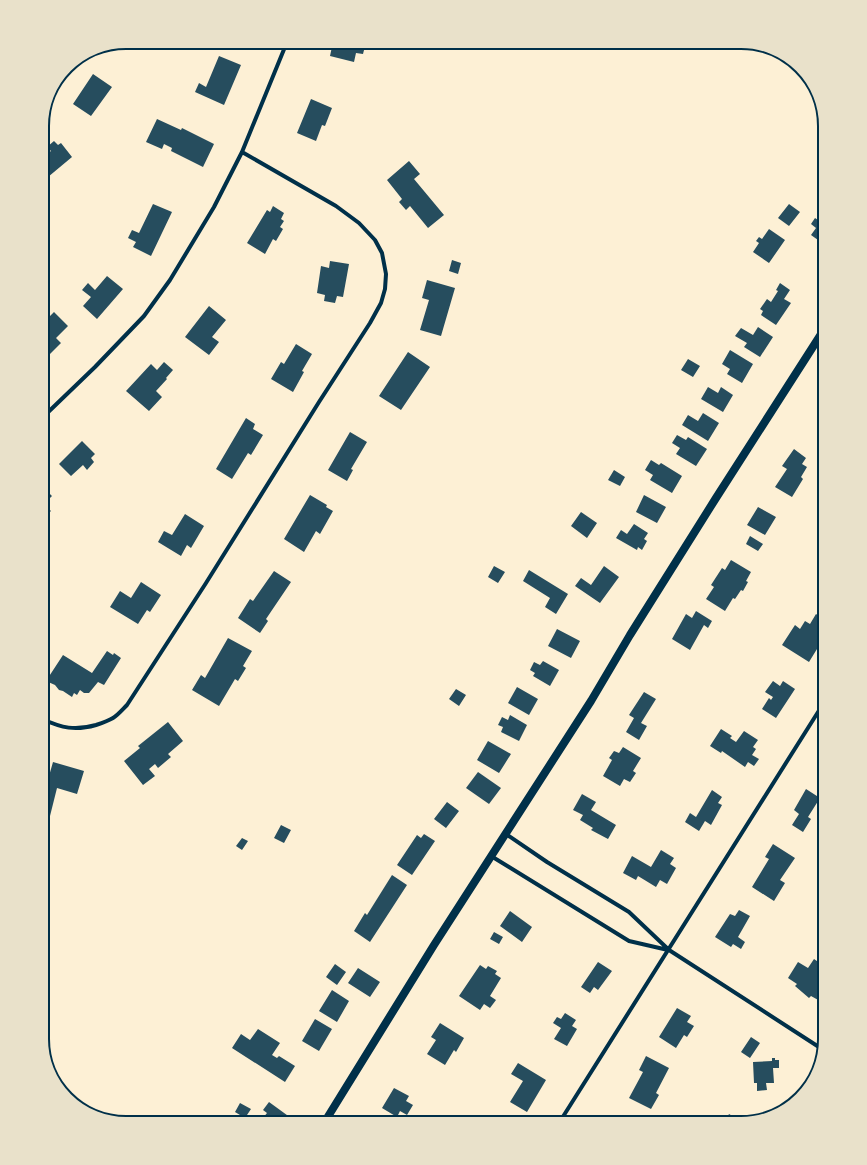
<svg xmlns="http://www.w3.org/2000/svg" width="867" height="1165" font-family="'Noto Sans',sans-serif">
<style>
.building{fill:#264d5e}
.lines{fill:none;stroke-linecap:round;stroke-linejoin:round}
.minor{stroke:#003049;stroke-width:4}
.secondary{stroke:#003049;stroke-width:8}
.rim{fill:none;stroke:#003049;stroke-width:2}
</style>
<rect width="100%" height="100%" fill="#fdf0d5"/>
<path class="building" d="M 333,42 L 366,42 L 363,54 L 356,53 L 354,62 L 330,56 Z
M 219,56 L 241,65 L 224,105 L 195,92 L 199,83 L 206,87 Z
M 93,74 L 112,87 L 91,116 L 73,104 Z
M 311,99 L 332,108 L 325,126 L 322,125 L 316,141 L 297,133 Z
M 157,119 L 181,130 L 182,128 L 214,144 L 203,167 L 171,151 L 172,148 L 164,144 L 162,149 L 146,142 Z
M 54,141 L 58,145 L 61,143 L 72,157 L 42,182 L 42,158 L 51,151 L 47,147 Z
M 825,152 L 825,166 L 818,162 Z
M 409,161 L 420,174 L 414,179 L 444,215 L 428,228 L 410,206 L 406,210 L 399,202 L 402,199 L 387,180 Z
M 153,204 L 172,212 L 151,256 L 133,247 L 136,242 L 128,238 L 132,230 L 139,233 Z
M 789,204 L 800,212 L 789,226 L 778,218 Z
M 273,206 L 284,213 L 281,219 L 284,221 L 280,227 L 283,229 L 276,241 L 273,239 L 265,254 L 247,243 L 267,210 L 270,212 Z
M 815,218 L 821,222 L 823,219 L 825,220 L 825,245 L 811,235 L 816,228 L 811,224 Z
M 769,229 L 785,240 L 769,263 L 753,252 L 759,243 L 756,241 L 759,237 L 762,239 Z
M 452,260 L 461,263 L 458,274 L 449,271 Z
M 330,261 L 349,264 L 343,297 L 337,296 L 335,303 L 324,301 L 325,295 L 317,293 L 321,266 L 329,268 Z
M 107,276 L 123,289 L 97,319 L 83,306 L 91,297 L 82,290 L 88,283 L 95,290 Z
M 427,280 L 455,288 L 441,336 L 420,330 L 429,300 L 422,298 Z
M 780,283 L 790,290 L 784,299 L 791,303 L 776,325 L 761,315 L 763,311 L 760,309 L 767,299 L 771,302 L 778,291 L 776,290 Z
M 209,306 L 226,320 L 212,337 L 219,342 L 209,355 L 185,337 Z
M 54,312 L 68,326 L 56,338 L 61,343 L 42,362 L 42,324 Z
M 758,327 L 773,337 L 760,357 L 744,347 L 747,343 L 735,336 L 741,328 L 753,335 Z
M 296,344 L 312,354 L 302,371 L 304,372 L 293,392 L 271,379 L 281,362 L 284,364 Z
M 730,350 L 753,364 L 742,383 L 727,374 L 730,369 L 722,364 Z
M 408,352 L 430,367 L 401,410 L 379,396 Z
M 688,359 L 700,366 L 693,377 L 681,370 Z
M 164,362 L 173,370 L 166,378 L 167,379 L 156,391 L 162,397 L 149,411 L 126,391 L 151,364 L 157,370 Z
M 708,387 L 718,393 L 721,387 L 733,395 L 723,412 L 701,399 Z
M 825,401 L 825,415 L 819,412 Z
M 703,413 L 719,423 L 708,441 L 682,425 L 688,415 L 698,421 Z
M 246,418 L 255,424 L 253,429 L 263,435 L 251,455 L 248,453 L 232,479 L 216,469 Z
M 350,432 L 367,442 L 351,469 L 353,470 L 347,481 L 328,470 Z
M 677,435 L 686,440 L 688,437 L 707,449 L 696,466 L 676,454 L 680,448 L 672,443 Z
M 82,441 L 95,454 L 91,458 L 94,462 L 87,470 L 83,465 L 71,476 L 59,464 Z
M 794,449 L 806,458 L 802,464 L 807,467 L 801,477 L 803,479 L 792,497 L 775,487 L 787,469 L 782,466 Z
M 651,460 L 659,465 L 661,463 L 682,476 L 672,493 L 650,480 L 653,475 L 645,470 Z
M 614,470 L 625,477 L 620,486 L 608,480 Z
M 42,486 L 52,496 L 44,504 L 51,511 L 42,519 Z
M 310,495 L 327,505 L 326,507 L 333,511 L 320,534 L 316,531 L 304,552 L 284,539 Z
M 644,495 L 666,507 L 657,523 L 636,512 Z
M 758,507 L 776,517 L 765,535 L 747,525 Z
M 581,512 L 597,523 L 587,538 L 571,526 Z
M 185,514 L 204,526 L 191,548 L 187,545 L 181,556 L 158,542 L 164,531 L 172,535 Z
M 634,524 L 648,533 L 644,539 L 647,541 L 642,550 L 638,547 L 637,550 L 616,538 L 621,530 L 627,534 Z
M 750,536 L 763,544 L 758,551 L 746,544 Z
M 731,560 L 751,572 L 746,581 L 748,582 L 743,591 L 741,590 L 735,599 L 733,598 L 725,611 L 706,599 L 714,587 L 711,585 L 722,568 L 725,570 Z
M 494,566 L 505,572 L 498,583 L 488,577 Z
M 604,566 L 619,577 L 600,603 L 575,586 L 581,578 L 591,585 Z
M 529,570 L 568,594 L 556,614 L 545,607 L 550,598 L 523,581 Z
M 274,571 L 291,582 L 266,619 L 268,621 L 260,633 L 238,618 L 250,599 L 253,601 Z
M 141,582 L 161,595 L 150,612 L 147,610 L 138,624 L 110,607 L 120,591 L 131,598 Z
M 696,611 L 712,621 L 708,628 L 704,625 L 690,650 L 672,639 L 686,614 L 692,618 Z
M 816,614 L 825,620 L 825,636 L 809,662 L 782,645 L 795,625 L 800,629 L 805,621 L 810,624 Z
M 557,629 L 580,641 L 571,658 L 548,646 Z
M 42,636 L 48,640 L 42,649 Z
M 228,638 L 252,651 L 243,666 L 246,668 L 238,681 L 235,679 L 219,706 L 192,690 L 201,675 L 205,678 Z
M 107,651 L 113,655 L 114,653 L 121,658 L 104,685 L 98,682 L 89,693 L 84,693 L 80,690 L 77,695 L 74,693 L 72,697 L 63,691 L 59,690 L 55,685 L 46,681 L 63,655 L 92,673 Z
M 543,661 L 559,670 L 550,686 L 533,676 L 535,673 L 530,670 L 534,662 L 540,665 Z
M 773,681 L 780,686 L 783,681 L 795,689 L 776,718 L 762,709 L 769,698 L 771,700 L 773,697 L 765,692 Z
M 517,687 L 538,699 L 529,715 L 508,703 Z
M 456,689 L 466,695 L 459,706 L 449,699 Z
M 644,692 L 656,699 L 641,723 L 647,726 L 639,740 L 626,732 L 634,718 L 629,715 Z
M 510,715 L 527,725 L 519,741 L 501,732 L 503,727 L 498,725 L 502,717 L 508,720 Z
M 168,722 L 183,741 L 168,754 L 171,757 L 158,768 L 155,764 L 149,769 L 155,776 L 143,785 L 124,761 L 140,748 L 138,746 Z
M 721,729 L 732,736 L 730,738 L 736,742 L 744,731 L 758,740 L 753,747 L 756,749 L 752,755 L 759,759 L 754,766 L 748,762 L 745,767 L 722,751 L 721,753 L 710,746 Z
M 488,741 L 511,754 L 499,773 L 477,760 Z
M 623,747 L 641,758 L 633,771 L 636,773 L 630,782 L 624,779 L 620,786 L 603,776 L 612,760 L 609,758 L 614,751 L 619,753 Z
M 53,762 L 84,771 L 77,794 L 57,788 L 50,816 L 42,814 L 42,789 L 45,790 Z
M 478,772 L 501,788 L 489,804 L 466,788 Z
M 806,789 L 820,798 L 808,817 L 811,819 L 803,832 L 792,825 L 799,814 L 794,810 Z
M 712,790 L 722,797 L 718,803 L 722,805 L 711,825 L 705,821 L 699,831 L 685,822 L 690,813 L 696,817 Z
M 582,794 L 596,802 L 591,810 L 616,825 L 608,839 L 591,830 L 593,828 L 580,820 L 583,815 L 573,810 Z
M 447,802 L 459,811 L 446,828 L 434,819 Z
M 281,825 L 291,830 L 284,843 L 274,838 Z
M 424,834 L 435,841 L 412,875 L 397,865 L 417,835 L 421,838 Z
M 242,838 L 248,841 L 242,850 L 236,846 Z
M 773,844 L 795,858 L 780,880 L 785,883 L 774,901 L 752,887 L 769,859 L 765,857 Z
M 661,850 L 674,858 L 670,864 L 676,868 L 667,884 L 660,880 L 656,887 L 638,876 L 636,880 L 623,873 L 632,856 L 651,867 Z
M 392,875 L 407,885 L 370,942 L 354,931 L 365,913 L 367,915 Z
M 739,910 L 750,916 L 738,937 L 745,942 L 741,949 L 733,944 L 731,947 L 715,937 L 730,914 L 735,916 Z
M 510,911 L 532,927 L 522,942 L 500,926 Z
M 494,932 L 503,937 L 499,944 L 490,939 Z
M 814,959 L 824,966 L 818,976 L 825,980 L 825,993 L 820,1001 L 811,996 L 809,998 L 795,986 L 797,984 L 788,978 L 798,962 L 808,968 Z
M 598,962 L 612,971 L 598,990 L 594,987 L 590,993 L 581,987 Z
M 335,964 L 346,972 L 337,985 L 326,977 Z
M 480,965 L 486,969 L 488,966 L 497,971 L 495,974 L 501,978 L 490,996 L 496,1000 L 490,1008 L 484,1004 L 480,1010 L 459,996 Z
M 358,968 L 380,982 L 370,997 L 348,983 Z
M 332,990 L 349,1001 L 337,1022 L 319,1011 Z
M 677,1008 L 691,1016 L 687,1022 L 694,1026 L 687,1037 L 684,1035 L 676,1048 L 659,1037 Z
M 565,1013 L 576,1020 L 572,1026 L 577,1029 L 567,1046 L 554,1039 L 561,1028 L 553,1023 L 557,1017 L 561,1019 Z
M 315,1019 L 332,1029 L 319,1051 L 302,1041 Z
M 440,1023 L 464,1038 L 456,1052 L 454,1050 L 445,1065 L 427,1054 L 436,1040 L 431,1037 Z
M 258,1029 L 280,1043 L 272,1055 L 277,1058 L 279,1056 L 295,1066 L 285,1082 L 232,1048 L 241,1034 L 250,1040 Z
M 751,1037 L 760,1043 L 750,1058 L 741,1052 Z
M 646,1056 L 669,1068 L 656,1093 L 659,1095 L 651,1109 L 629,1098 L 643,1072 L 639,1070 Z
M 772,1058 L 775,1058 L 775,1060 L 779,1060 L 779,1068 L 773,1068 L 774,1083 L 766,1083 L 767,1090 L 757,1091 L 757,1083 L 754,1083 L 753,1062 L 772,1061 Z
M 518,1063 L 546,1080 L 527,1112 L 510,1102 L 523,1081 L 511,1074 Z
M 394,1088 L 409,1096 L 406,1101 L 413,1105 L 407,1115 L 400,1111 L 397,1117 L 382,1108 Z
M 269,1102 L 291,1118 L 288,1123 L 268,1123 L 262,1119 L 267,1113 L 263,1110 Z
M 240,1103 L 251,1109 L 245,1118 L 235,1112 Z
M 729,1114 L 743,1122 L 724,1123 Z
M 614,1115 L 627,1123 L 609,1123 Z"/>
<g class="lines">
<path class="minor" d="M 818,339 L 825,343
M 42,418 L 95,367 L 144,316 L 170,280 L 214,207 L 242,152 L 287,42
M 42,719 C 62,728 75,731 96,725 C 102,723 108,721 113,718 C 118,715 123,709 127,705 L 206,583 L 319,402 L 370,323 L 381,303 L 385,289 L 386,274 L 382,253 L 375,240 L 359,223 L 336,206 L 242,152
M 506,834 L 547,862 L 629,912 L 669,950 L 822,1049
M 491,856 L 629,941 L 668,950
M 559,1123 L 825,701"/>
<path class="secondary" d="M 324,1123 L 434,945 L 591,701 L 630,635 L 716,498 L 825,328"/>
</g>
<path d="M0 0H867V1165H0ZM126 49H741A77 77 0 0 1 818 126V1039A77 77 0 0 1 741 1116H126A77 77 0 0 1 49 1039V126A77 77 0 0 1 126 49Z" fill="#e9e1ca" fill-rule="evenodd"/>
<path class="rim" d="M126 49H741A77 77 0 0 1 818 126V1039A77 77 0 0 1 741 1116H126A77 77 0 0 1 49 1039V126A77 77 0 0 1 126 49Z"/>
</svg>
